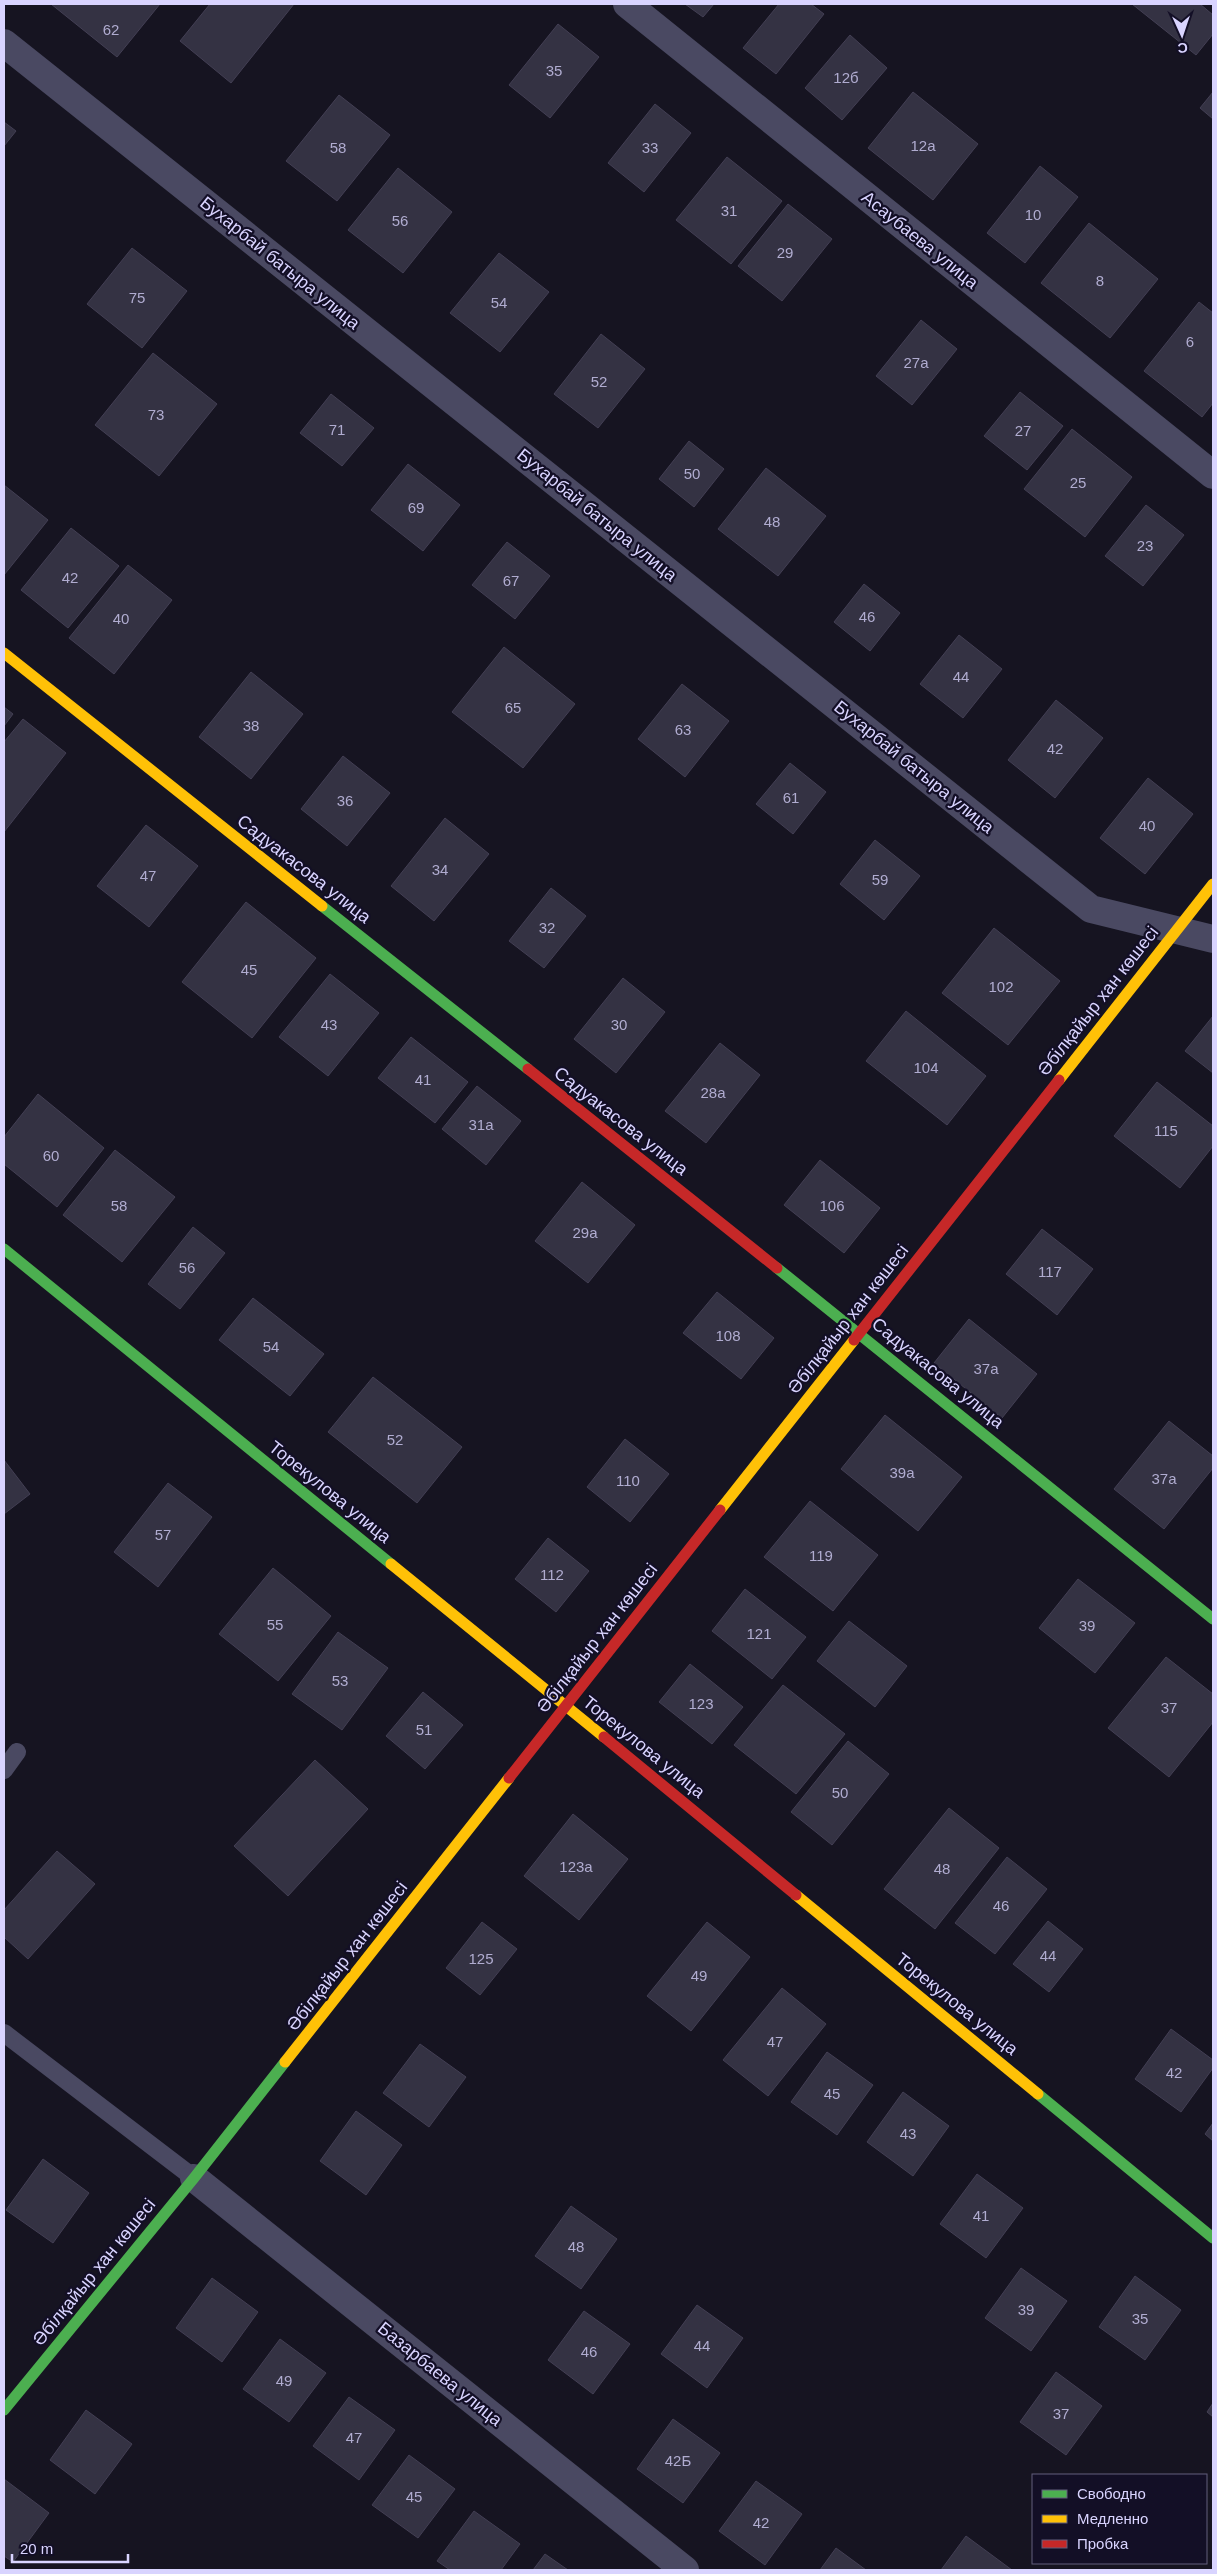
<svg xmlns="http://www.w3.org/2000/svg" width="1217" height="2574" font-family="Arial,sans-serif">
<style>
.building{fill:#343243;stroke:#433f54}
.lines{fill:none;stroke-linecap:round;stroke-linejoin:round}
.lane{stroke:#4a4962;stroke-width:18}
.street{stroke:#4a4962;stroke-width:28}
.fast{stroke:#4caf50;stroke-width:11}
.slow{stroke:#ffc107;stroke-width:11}
.jam{stroke:#c62828;stroke-width:11}
.labels{text-anchor:middle;stroke-width:4.5;stroke-linejoin:round;paint-order:stroke}
.number-label{font-size:15px;fill:#b0acd0}
.street-label{font-size:18px;fill:#d9d4ff;stroke:#130f26}
</style>
<rect width="100%" height="100%" fill="#161421"/>
<path class="building" d="M 51,4 L 160,4 L 117,57 Z
M 210,4 L 294,4 L 231,83 L 180,41 Z
M 685,4 L 714,4 L 703,17 Z
M 779,4 L 811,4 L 824,14 L 776,74 L 743,48 Z
M 1132,4 L 1200,4 L 1213,15 L 1213,34 L 1196,55 Z
M 558,24 L 599,57 L 550,118 L 509,85 Z
M 850,35 L 887,68 L 842,120 L 805,88 Z
M 913,92 L 978,144 L 933,200 L 868,148 Z
M 1213,92 L 1213,119 L 1200,108 Z
M 339,95 L 390,135 L 337,201 L 286,161 Z
M 655,104 L 691,133 L 644,192 L 608,163 Z
M 4,122 L 16,131 L 4,146 Z
M 727,157 L 782,201 L 731,264 L 676,220 Z
M 1040,166 L 1078,197 L 1025,263 L 987,233 Z
M 398,168 L 452,212 L 403,273 L 348,230 Z
M 788,204 L 832,239 L 782,301 L 738,266 Z
M 1089,223 L 1158,279 L 1110,338 L 1041,283 Z
M 132,248 L 187,291 L 142,348 L 87,304 Z
M 499,253 L 549,292 L 500,352 L 450,313 Z
M 1199,302 L 1213,313 L 1213,403 L 1202,417 L 1144,371 Z
M 921,320 L 957,349 L 912,405 L 876,376 Z
M 601,334 L 645,369 L 598,428 L 554,394 Z
M 153,353 L 217,404 L 159,476 L 95,425 Z
M 1020,392 L 1063,426 L 1027,470 L 984,436 Z
M 331,394 L 374,428 L 342,466 L 300,433 Z
M 1072,429 L 1132,477 L 1085,537 L 1024,489 Z
M 689,441 L 724,469 L 694,507 L 659,479 Z
M 408,464 L 460,505 L 423,551 L 371,510 Z
M 766,468 L 826,516 L 778,576 L 718,529 Z
M 4,485 L 48,520 L 4,575 Z
M 1146,505 L 1184,535 L 1143,586 L 1105,556 Z
M 71,528 L 119,566 L 68,628 L 21,590 Z
M 507,542 L 550,576 L 515,619 L 472,585 Z
M 128,565 L 172,600 L 114,674 L 69,638 Z
M 864,584 L 900,613 L 870,651 L 834,622 Z
M 959,635 L 1002,669 L 963,718 L 920,684 Z
M 504,647 L 575,704 L 523,768 L 452,712 Z
M 251,672 L 303,714 L 251,779 L 199,737 Z
M 682,684 L 729,721 L 685,777 L 638,739 Z
M 1056,700 L 1103,738 L 1055,798 L 1008,760 Z
M 4,707 L 13,714 L 4,726 Z
M 23,719 L 66,753 L 4,832 L 4,742 Z
M 343,756 L 390,793 L 347,846 L 301,809 Z
M 790,763 L 826,792 L 793,834 L 756,804 Z
M 1148,778 L 1193,814 L 1145,874 L 1100,838 Z
M 445,818 L 489,854 L 434,921 L 391,886 Z
M 146,825 L 198,866 L 149,927 L 97,886 Z
M 875,840 L 920,876 L 884,920 L 840,884 Z
M 551,888 L 586,916 L 544,968 L 509,941 Z
M 246,902 L 316,958 L 252,1038 L 182,982 Z
M 994,928 L 1060,981 L 1008,1045 L 942,993 Z
M 330,974 L 379,1013 L 328,1076 L 279,1037 Z
M 623,978 L 665,1012 L 616,1073 L 574,1039 Z
M 906,1011 L 986,1076 L 947,1125 L 866,1061 Z
M 1213,1016 L 1213,1073 L 1185,1051 Z
M 411,1037 L 468,1082 L 435,1123 L 378,1078 Z
M 720,1043 L 760,1075 L 706,1143 L 665,1111 Z
M 1157,1082 L 1213,1126 L 1213,1146 L 1180,1188 L 1114,1136 Z
M 477,1086 L 521,1121 L 486,1165 L 442,1129 Z
M 38,1094 L 104,1148 L 57,1207 L 4,1164 L 4,1137 Z
M 115,1150 L 175,1197 L 122,1262 L 63,1215 Z
M 820,1160 L 880,1208 L 844,1253 L 784,1205 Z
M 582,1182 L 635,1225 L 588,1283 L 535,1241 Z
M 193,1227 L 225,1253 L 180,1309 L 148,1284 Z
M 1042,1229 L 1093,1269 L 1057,1315 L 1006,1274 Z
M 717,1292 L 774,1338 L 741,1379 L 683,1333 Z
M 253,1298 L 324,1354 L 290,1396 L 219,1340 Z
M 969,1319 L 1037,1374 L 1002,1418 L 934,1363 Z
M 373,1377 L 462,1447 L 417,1503 L 328,1432 Z
M 885,1415 L 962,1477 L 918,1531 L 841,1469 Z
M 1169,1421 L 1213,1456 L 1213,1468 L 1164,1529 L 1114,1489 Z
M 625,1439 L 669,1474 L 630,1522 L 587,1487 Z
M 4,1460 L 30,1494 L 4,1514 Z
M 168,1483 L 212,1517 L 158,1587 L 114,1552 Z
M 810,1501 L 878,1555 L 833,1611 L 764,1557 Z
M 548,1538 L 589,1571 L 556,1612 L 515,1579 Z
M 273,1568 L 331,1616 L 278,1681 L 219,1634 Z
M 1078,1579 L 1135,1623 L 1095,1673 L 1039,1628 Z
M 745,1589 L 806,1637 L 772,1679 L 712,1631 Z
M 849,1621 L 907,1666 L 875,1707 L 817,1661 Z
M 338,1632 L 388,1668 L 342,1730 L 292,1694 Z
M 1166,1657 L 1213,1694 L 1213,1722 L 1169,1777 L 1108,1728 Z
M 690,1664 L 743,1707 L 712,1744 L 659,1702 Z
M 783,1685 L 845,1734 L 796,1794 L 734,1745 Z
M 423,1692 L 463,1725 L 425,1769 L 386,1736 Z
M 848,1741 L 889,1774 L 832,1845 L 791,1812 Z
M 315,1760 L 368,1809 L 288,1896 L 234,1846 Z
M 949,1808 L 999,1848 L 935,1929 L 884,1889 Z
M 573,1814 L 628,1859 L 579,1920 L 524,1876 Z
M 57,1851 L 95,1884 L 28,1959 L 4,1937 L 4,1910 Z
M 1007,1857 L 1047,1889 L 995,1954 L 955,1923 Z
M 1048,1921 L 1083,1949 L 1049,1992 L 1013,1964 Z
M 482,1922 L 517,1949 L 480,1995 L 446,1968 Z
M 707,1922 L 750,1957 L 691,2031 L 647,1996 Z
M 782,1988 L 826,2024 L 768,2096 L 723,2060 Z
M 1171,2029 L 1213,2060 L 1213,2068 L 1181,2112 L 1135,2079 Z
M 420,2044 L 466,2077 L 429,2127 L 383,2093 Z
M 827,2052 L 873,2085 L 837,2135 L 791,2102 Z
M 903,2092 L 949,2126 L 913,2176 L 867,2142 Z
M 356,2111 L 402,2145 L 366,2195 L 320,2161 Z
M 1213,2123 L 1213,2141 L 1205,2134 Z
M 43,2159 L 89,2193 L 53,2243 L 6,2210 Z
M 977,2174 L 1023,2208 L 986,2258 L 940,2224 Z
M 571,2206 L 617,2239 L 581,2289 L 535,2256 Z
M 1021,2268 L 1067,2301 L 1031,2351 L 985,2318 Z
M 1135,2276 L 1181,2310 L 1145,2360 L 1099,2327 Z
M 212,2278 L 258,2312 L 222,2362 L 176,2328 Z
M 697,2305 L 743,2338 L 707,2388 L 661,2354 Z
M 584,2311 L 630,2344 L 593,2394 L 548,2360 Z
M 280,2339 L 326,2373 L 289,2422 L 243,2389 Z
M 1056,2372 L 1102,2406 L 1066,2455 L 1020,2422 Z
M 349,2397 L 395,2430 L 359,2480 L 313,2446 Z
M 1213,2403 L 1213,2417 L 1207,2412 Z
M 86,2410 L 132,2444 L 95,2494 L 50,2460 Z
M 673,2419 L 720,2453 L 683,2503 L 637,2469 Z
M 409,2455 L 455,2489 L 418,2538 L 372,2505 Z
M 4,2479 L 49,2513 L 13,2562 L 4,2556 Z
M 756,2481 L 802,2514 L 765,2565 L 719,2531 Z
M 474,2511 L 520,2544 L 501,2570 L 450,2570 L 437,2561 Z
M 966,2536 L 1012,2570 L 941,2570 Z
M 836,2548 L 866,2570 L 820,2570 Z
M 545,2554 L 568,2570 L 533,2570 Z"/>
<g class="lines">
<path class="lane" d="M 4,1770 L 17,1752
M 4,2033 L 194,2178"/>
<path class="street" d="M 627,4 L 1213,475
M 4,43 L 1091,909 L 1213,939
M 194,2178 L 685,2570"/>
<path class="fast" d="M 322,906 L 528,1069
M 4,1249 L 391,1564
M 777,1268 L 1213,1619
M 1038,2094 L 1213,2238
M 4,2410 L 194,2178 L 285,2062"/>
<path class="slow" d="M 4,653 L 322,906
M 1059,1080 L 1213,884
M 720,1510 L 854,1340
M 391,1564 L 604,1737
M 796,1895 L 1038,2094
M 285,2062 L 509,1778"/>
<path class="jam" d="M 528,1069 L 777,1268
M 854,1340 L 1059,1080
M 604,1737 L 796,1895
M 509,1778 L 720,1510"/>
</g>
<g class="labels">
<g class="number-label">
<text x="111" y="35">62</text>
<text x="554" y="76">35</text>
<text x="846" y="83">12б</text>
<text x="923" y="151">12а</text>
<text x="338" y="153">58</text>
<text x="650" y="153">33</text>
<text x="729" y="216">31</text>
<text x="1033" y="220">10</text>
<text x="400" y="226">56</text>
<text x="785" y="258">29</text>
<text x="1100" y="286">8</text>
<text x="137" y="303">75</text>
<text x="499" y="308">54</text>
<text x="1190" y="347">6</text>
<text x="916" y="368">27а</text>
<text x="599" y="387">52</text>
<text x="156" y="420">73</text>
<text x="337" y="435">71</text>
<text x="1023" y="436">27</text>
<text x="692" y="479">50</text>
<text x="1078" y="488">25</text>
<text x="416" y="513">69</text>
<text x="772" y="527">48</text>
<text x="1145" y="551">23</text>
<text x="70" y="583">42</text>
<text x="511" y="586">67</text>
<text x="867" y="622">46</text>
<text x="121" y="624">40</text>
<text x="961" y="682">44</text>
<text x="513" y="713">65</text>
<text x="251" y="731">38</text>
<text x="683" y="735">63</text>
<text x="1055" y="754">42</text>
<text x="791" y="803">61</text>
<text x="345" y="806">36</text>
<text x="1147" y="831">40</text>
<text x="440" y="875">34</text>
<text x="148" y="881">47</text>
<text x="880" y="885">59</text>
<text x="547" y="933">32</text>
<text x="249" y="975">45</text>
<text x="1001" y="992">102</text>
<text x="329" y="1030">43</text>
<text x="619" y="1030">30</text>
<text x="926" y="1073">104</text>
<text x="423" y="1085">41</text>
<text x="713" y="1098">28а</text>
<text x="481" y="1130">31а</text>
<text x="1166" y="1136">115</text>
<text x="51" y="1161">60</text>
<text x="119" y="1211">58</text>
<text x="832" y="1211">106</text>
<text x="585" y="1238">29а</text>
<text x="187" y="1273">56</text>
<text x="1050" y="1277">117</text>
<text x="728" y="1341">108</text>
<text x="271" y="1352">54</text>
<text x="986" y="1374">37а</text>
<text x="395" y="1445">52</text>
<text x="902" y="1478">39а</text>
<text x="1164" y="1484">37а</text>
<text x="628" y="1486">110</text>
<text x="163" y="1540">57</text>
<text x="821" y="1561">119</text>
<text x="552" y="1580">112</text>
<text x="275" y="1630">55</text>
<text x="1087" y="1631">39</text>
<text x="759" y="1639">121</text>
<text x="340" y="1686">53</text>
<text x="701" y="1709">123</text>
<text x="1169" y="1713">37</text>
<text x="424" y="1735">51</text>
<text x="840" y="1798">50</text>
<text x="576" y="1872">123а</text>
<text x="942" y="1874">48</text>
<text x="1001" y="1911">46</text>
<text x="1048" y="1961">44</text>
<text x="481" y="1964">125</text>
<text x="699" y="1981">49</text>
<text x="775" y="2047">47</text>
<text x="1174" y="2078">42</text>
<text x="832" y="2099">45</text>
<text x="908" y="2139">43</text>
<text x="981" y="2221">41</text>
<text x="576" y="2252">48</text>
<text x="1026" y="2315">39</text>
<text x="1140" y="2324">35</text>
<text x="702" y="2351">44</text>
<text x="589" y="2357">46</text>
<text x="284" y="2386">49</text>
<text x="1061" y="2419">37</text>
<text x="354" y="2443">47</text>
<text x="678" y="2466">42Б</text>
<text x="414" y="2502">45</text>
<text x="761" y="2528">42</text>
</g>
<g class="street-label">
<text transform="translate(920 240) rotate(39)" y="6">Асаубаева улица</text>
<text transform="translate(280 263) rotate(39)" y="6">Бухарбай батыра улица</text>
<text transform="translate(597 515) rotate(39)" y="6">Бухарбай батыра улица</text>
<text transform="translate(914 767) rotate(39)" y="6">Бухарбай батыра улица</text>
<text transform="translate(304 869) rotate(38)" y="6">Садуакасова улица</text>
<text transform="translate(1098 1001) rotate(-52)" y="6">Әбілқайыр хан көшесі</text>
<text transform="translate(621 1121) rotate(38)" y="6">Садуакасова улица</text>
<text transform="translate(848 1319) rotate(-52)" y="6">Әбілқайыр хан көшесі</text>
<text transform="translate(938 1373) rotate(39)" y="6">Садуакасова улица</text>
<text transform="translate(330 1492) rotate(39)" y="6">Торекулова улица</text>
<text transform="translate(597 1638) rotate(-52)" y="6">Әбілқайыр хан көшесі</text>
<text transform="translate(644 1747) rotate(39)" y="6">Торекулова улица</text>
<text transform="translate(347 1956) rotate(-52)" y="6">Әбілқайыр хан көшесі</text>
<text transform="translate(957 2004) rotate(39)" y="6">Торекулова улица</text>
<text transform="translate(94 2272) rotate(-51)" y="6">Әбілқайыр хан көшесі</text>
<text transform="translate(440 2374) rotate(39)" y="6">Базарбаева улица</text>
</g>
</g>
<rect width="1217" height="2574" fill="none" stroke="#d9d4ff" stroke-width="10"/>
<rect x="1032" y="2474" width="175" height="90" fill="#130f26" stroke="#625e7d"/>
<rect x="1042" y="2490" width="25" height="8" fill="#4caf50" stroke="#625e7d"/>
<text x="1077" y="2499" font-size="15" fill="#d9d4ff">Свободно</text>
<rect x="1042" y="2515" width="25" height="8" fill="#ffc107" stroke="#625e7d"/>
<text x="1077" y="2524" font-size="15" fill="#d9d4ff">Медленно</text>
<rect x="1042" y="2540" width="25" height="8" fill="#c62828" stroke="#625e7d"/>
<text x="1077" y="2549" font-size="15" fill="#d9d4ff">Пробка</text>
<g transform="translate(1182 35) rotate(177)" stroke="#130f26" stroke-width="4" paint-order="stroke">
<path d="M0-4L9 19L0 12L-9 19Z" fill="#d9d4ff"/>
<text y="-8" font-size="14" font-weight="bold" text-anchor="middle" fill="#d9d4ff">С</text>
</g>
<path d="M12 2554v8h116v-8" fill="none" stroke="#d9d4ff" stroke-width="2.5"/>
<text x="20" y="2554" font-size="15" fill="#d9d4ff" stroke="#130f26" stroke-width="4" paint-order="stroke">20 m</text>
</svg>
